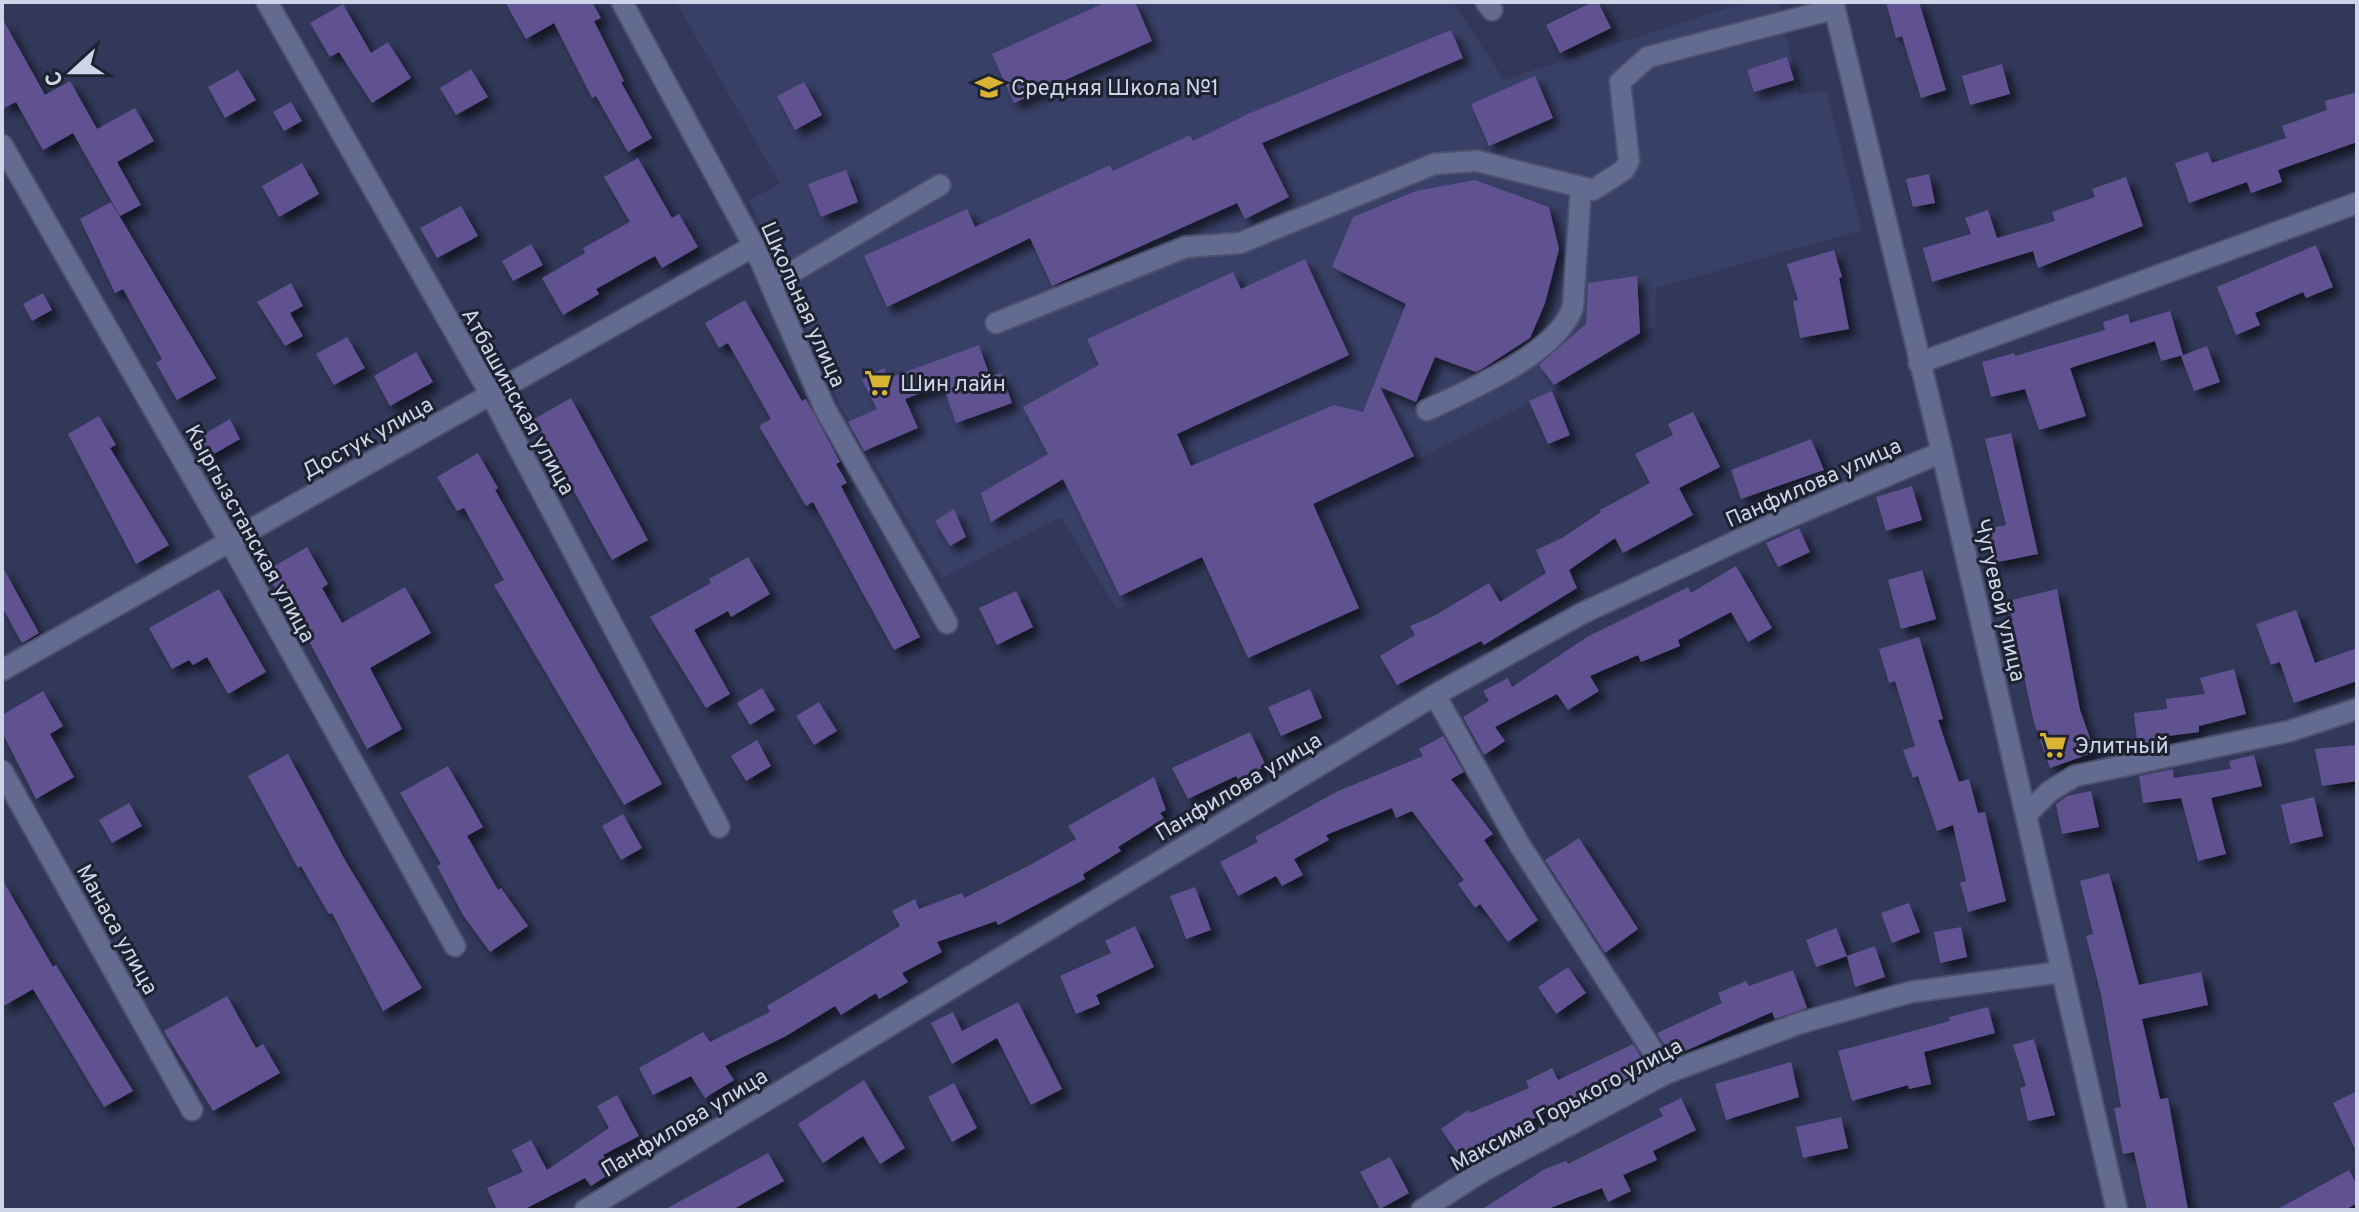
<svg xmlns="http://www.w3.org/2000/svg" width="2359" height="1212" font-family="Overpass,sans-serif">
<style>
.built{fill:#384067}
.building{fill:#605190;filter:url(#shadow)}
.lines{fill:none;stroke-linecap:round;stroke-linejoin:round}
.minor-casing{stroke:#4c526d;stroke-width:24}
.minor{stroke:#636c90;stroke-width:20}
.labels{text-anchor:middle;stroke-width:6;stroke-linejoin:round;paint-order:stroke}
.poi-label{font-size:22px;fill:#cfd5e9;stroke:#1d2130;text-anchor:start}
.street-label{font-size:22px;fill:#cfd5e9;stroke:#1d2130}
</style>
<defs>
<filter id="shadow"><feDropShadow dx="7" dy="7" stdDeviation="4" flood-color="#0009"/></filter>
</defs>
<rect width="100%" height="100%" fill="#313859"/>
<path class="built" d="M 676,2 L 1453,2 L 1504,80 L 1737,5 L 1779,2 L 1799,94 L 1826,91 L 1862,230 L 1656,288 L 1655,326 L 1571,382 L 1117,610 L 1061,517 L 942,578 L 839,403 L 749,200 L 780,184 Z"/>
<path class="building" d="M 505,2 L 592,2 L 601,18 L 594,21 L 624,81 L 621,82 L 652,138 L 628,152 L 596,96 L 592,98 L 554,23 L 526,39 Z
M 1106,2 L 1135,2 L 1152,41 L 1014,103 L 992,54 Z
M 1593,2 L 1598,2 L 1611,28 L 1560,53 L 1546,25 Z
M 1886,2 L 1919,2 L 1946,90 L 1921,98 L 1902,36 L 1896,38 Z
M 343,4 L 371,53 L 388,42 L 411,78 L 372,103 L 339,52 L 330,57 L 310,23 Z
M 2,18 L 45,95 L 70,81 L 97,129 L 135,108 L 154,141 L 117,162 L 141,205 L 120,216 L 73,133 L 43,150 L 16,102 L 2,109 Z
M 1451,30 L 1463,58 L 1262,143 L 1289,197 L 1245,219 L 1237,203 L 1052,286 L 1030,238 L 887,307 L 864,256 L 967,209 L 975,227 L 1110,165 L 1113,171 L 1190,135 L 1193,141 L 1248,114 Z
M 1787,57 L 1794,80 L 1754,92 L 1747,70 Z
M 2002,64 L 2010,94 L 1970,105 L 1962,76 Z
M 471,69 L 488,97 L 456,115 L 440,88 Z
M 238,70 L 256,100 L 225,118 L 208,87 Z
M 1535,76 L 1553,118 L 1489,146 L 1471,104 Z
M 804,82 L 822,115 L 795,130 L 777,96 Z
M 2357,92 L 2357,142 L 2278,170 L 2282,182 L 2251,193 L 2247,182 L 2189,203 L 2175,163 L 2208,152 L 2212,163 L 2286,138 L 2282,126 L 2327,110 L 2325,101 Z
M 291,102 L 302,121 L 284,131 L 273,112 Z
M 638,158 L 672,218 L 679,214 L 698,247 L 662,268 L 655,256 L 596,289 L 599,294 L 563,315 L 542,278 L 585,253 L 583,248 L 630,222 L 604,177 Z
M 302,163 L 319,194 L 279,217 L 262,186 Z
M 846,170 L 858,202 L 821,217 L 808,184 Z
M 1929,174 L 1935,203 L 1913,207 L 1906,179 Z
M 2126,177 L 2143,226 L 2038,268 L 2033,251 L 1932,282 L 1923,248 L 1971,234 L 1965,218 L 1988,210 L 1997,238 L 2055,221 L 2052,212 L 2095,197 L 2092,189 Z
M 1475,180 L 1549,207 L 1559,249 L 1545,303 L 1530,338 L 1482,369 L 1476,372 L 1435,357 L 1416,402 L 1380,387 L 1414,456 L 1313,504 L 1359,608 L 1248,658 L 1202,557 L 1120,596 L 1063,479 L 991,522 L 981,493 L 1048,454 L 1023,407 L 1099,365 L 1087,339 L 1233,272 L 1241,289 L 1305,259 L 1349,355 L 1177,434 L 1191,466 L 1334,405 L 1363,412 L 1406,304 L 1332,267 L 1353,217 L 1416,191 Z
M 111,202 L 216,378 L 177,400 L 156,363 L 162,359 L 123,289 L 115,293 L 80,219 Z
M 461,206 L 478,236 L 437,258 L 420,228 Z
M 531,244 L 543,265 L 513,281 L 502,261 Z
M 2316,245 L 2333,287 L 2306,298 L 2303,292 L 2255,313 L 2260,325 L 2236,335 L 2217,287 Z
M 1834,250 L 1842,277 L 1839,278 L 1849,329 L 1800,338 L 1793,301 L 1798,300 L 1787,264 Z
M 1637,276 L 1640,333 L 1554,385 L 1539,365 L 1586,324 L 1588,283 Z
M 291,283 L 303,306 L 290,313 L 303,336 L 285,346 L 257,302 Z
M 43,293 L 52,310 L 32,321 L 23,304 Z
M 745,300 L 802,401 L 806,399 L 840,462 L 836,464 L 847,483 L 841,486 L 920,637 L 894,650 L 813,502 L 806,506 L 759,426 L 771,419 L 728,343 L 719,348 L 705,323 Z
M 2170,311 L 2183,355 L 2161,361 L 2155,341 L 2070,368 L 2086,416 L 2039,430 L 2025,389 L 1991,397 L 1982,362 L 2014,353 L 2015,356 L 2105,330 L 2103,322 L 2128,314 L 2130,323 Z
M 347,337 L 365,368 L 334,385 L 316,354 Z
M 979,345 L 990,377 L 1001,373 L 1012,403 L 956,423 L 943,385 L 905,399 L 918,428 L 864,451 L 848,422 L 877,409 L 862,380 L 884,368 L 889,378 Z
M 2207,346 L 2220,382 L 2194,391 L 2181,356 Z
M 416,352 L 433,382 L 390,406 L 374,376 Z
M 1552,391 L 1570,435 L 1548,444 L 1529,401 Z
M 571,398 L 648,540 L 612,560 L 534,419 Z
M 1693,412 L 1720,467 L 1679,488 L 1693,515 L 1623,553 L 1615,538 L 1569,570 L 1577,588 L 1484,645 L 1481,641 L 1397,685 L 1380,656 L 1415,635 L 1410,626 L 1434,616 L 1489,583 L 1500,602 L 1546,573 L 1536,550 L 1562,538 L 1601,512 L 1600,510 L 1650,483 L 1635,454 L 1673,435 L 1668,424 Z
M 99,416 L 116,445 L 110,448 L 169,545 L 136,564 L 68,434 Z
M 230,419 L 240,439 L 205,459 L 194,440 Z
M 2011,433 L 2038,554 L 1993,563 L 1987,529 L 2006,525 L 1985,439 Z
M 1811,439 L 1824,470 L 1741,499 L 1731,470 Z
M 478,453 L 498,488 L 495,490 L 662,784 L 624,805 L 494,585 L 504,580 L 464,508 L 457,511 L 437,477 Z
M 1912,486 L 1922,520 L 1886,531 L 1876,497 Z
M 954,509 L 966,537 L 950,546 L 935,521 Z
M 1799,528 L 1810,552 L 1778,567 L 1766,543 Z
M 307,547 L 328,584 L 322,588 L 342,623 L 405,587 L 431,633 L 370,668 L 402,729 L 367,749 L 290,606 L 286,608 L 266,571 Z
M 748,557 L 770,594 L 731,617 L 728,611 L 694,630 L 730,694 L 706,708 L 650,617 L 711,583 L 709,579 Z
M 2,566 L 39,633 L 22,643 L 2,607 Z
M 1736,566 L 1772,628 L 1748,642 L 1731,612 L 1678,640 L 1680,646 L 1641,662 L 1638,655 L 1590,676 L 1599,691 L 1568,710 L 1557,694 L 1495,727 L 1505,741 L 1484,755 L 1463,717 L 1489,701 L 1483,691 L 1508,678 L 1512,687 L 1587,637 L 1688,587 L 1691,593 Z
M 1922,570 L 1936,619 L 1901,629 L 1888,580 Z
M 219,589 L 266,672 L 228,694 L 207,657 L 193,665 L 189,660 L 172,669 L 149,628 Z
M 2057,589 L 2080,710 L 2095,752 L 2050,768 L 2034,723 L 2008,601 Z
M 1016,591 L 1033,627 L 997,645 L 979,608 Z
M 2296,610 L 2315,663 L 2357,648 L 2357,681 L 2294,703 L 2280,662 L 2271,665 L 2256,624 Z
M 1919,637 L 1943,719 L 1938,720 L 1959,782 L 1969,779 L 1978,813 L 1985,812 L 2006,901 L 1968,912 L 1960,883 L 1966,881 L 1953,825 L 1937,831 L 1918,776 L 1913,778 L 1903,750 L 1915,746 L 1895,681 L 1889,683 L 1879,649 Z
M 2234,669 L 2246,714 L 2199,726 L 2199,732 L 2168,736 L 2169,743 L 2138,749 L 2134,713 L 2167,709 L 2166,699 L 2205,694 L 2200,678 Z
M 762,688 L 775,710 L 750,725 L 737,703 Z
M 1310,689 L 1322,718 L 1281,736 L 1268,707 Z
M 43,691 L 63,726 L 50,734 L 74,777 L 36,799 L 2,732 L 2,715 Z
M 819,702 L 837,731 L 814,745 L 796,716 Z
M 1250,732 L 1266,766 L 1238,780 L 1236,776 L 1188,799 L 1172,768 Z
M 1443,736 L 1464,772 L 1451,779 L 1493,834 L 1484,840 L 1538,920 L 1508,942 L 1480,904 L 1475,908 L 1458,884 L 1464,880 L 1412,811 L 1396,818 L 1392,808 L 1326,835 L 1329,840 L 1294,859 L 1303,875 L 1282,886 L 1276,876 L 1238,896 L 1220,862 L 1258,842 L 1255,837 L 1336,792 L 1423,756 L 1419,749 Z
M 757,740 L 771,766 L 746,781 L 731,756 Z
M 2357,745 L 2357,781 L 2322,786 L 2315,749 Z
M 288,754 L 345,860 L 422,988 L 383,1011 L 332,913 L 329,914 L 301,866 L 298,868 L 248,776 Z
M 2254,755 L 2262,786 L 2211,798 L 2226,854 L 2198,861 L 2181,798 L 2143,803 L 2139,776 L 2173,769 L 2174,778 L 2231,769 L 2229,761 Z
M 448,766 L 483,827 L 467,836 L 498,890 L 501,888 L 528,926 L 490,952 L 463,915 L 437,866 L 441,864 L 400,793 Z
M 1154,777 L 1166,810 L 1160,813 L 1164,818 L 1118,847 L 1121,851 L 1083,874 L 1085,879 L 998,925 L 996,921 L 937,942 L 942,952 L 902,973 L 908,982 L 879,999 L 876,993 L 841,1015 L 835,1006 L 786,1036 L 725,1066 L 734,1080 L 705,1098 L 691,1076 L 653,1095 L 639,1068 L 703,1032 L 710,1042 L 770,1012 L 767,1006 L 900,926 L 892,911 L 915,899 L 919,909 L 962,893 L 964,898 L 1032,864 L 1076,839 L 1068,826 Z
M 2091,791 L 2099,827 L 2062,834 L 2056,804 L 2067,796 Z
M 2314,797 L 2323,836 L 2290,844 L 2281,805 Z
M 129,803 L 142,826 L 112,843 L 99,820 Z
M 623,814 L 642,848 L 621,860 L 602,826 Z
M 1579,838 L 1638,929 L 1605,953 L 1545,860 Z
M 2109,873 L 2139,985 L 2201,972 L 2208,1005 L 2142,1019 L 2160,1099 L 2168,1098 L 2188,1210 L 2147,1210 L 2134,1152 L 2123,1154 L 2114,1108 L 2121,1107 L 2101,994 L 2086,936 L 2093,934 L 2080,881 Z
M 2,879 L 53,967 L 56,965 L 133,1091 L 104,1107 L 33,989 L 2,1007 Z
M 1195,887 L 1211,930 L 1186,939 L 1170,896 Z
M 1909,903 L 1920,932 L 1892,943 L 1881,913 Z
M 1135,926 L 1154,967 L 1096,995 L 1100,1004 L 1076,1014 L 1060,976 L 1111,953 L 1105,941 Z
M 1961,927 L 1967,957 L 1940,963 L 1934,932 Z
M 1836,928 L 1847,956 L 1816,967 L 1806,940 Z
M 1875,946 L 1885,977 L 1855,987 L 1847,956 Z
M 1568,967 L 1586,993 L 1556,1014 L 1538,987 Z
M 1793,970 L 1807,1008 L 1775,1019 L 1772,1012 L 1672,1057 L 1657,1033 L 1722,1003 L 1718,993 L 1746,981 L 1749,986 Z
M 227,996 L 256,1048 L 263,1044 L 280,1073 L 213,1111 L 164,1031 Z
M 1018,1002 L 1062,1089 L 1031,1105 L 997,1038 L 952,1064 L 931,1023 L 953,1012 L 962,1031 Z
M 1988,1007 L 1995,1033 L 1924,1052 L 1931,1084 L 1909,1089 L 1908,1085 L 1852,1101 L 1838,1051 L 1950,1021 L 1949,1017 Z
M 2034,1039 L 2055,1115 L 2028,1121 L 2020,1088 L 2026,1086 L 2013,1045 Z
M 1633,1044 L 1648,1068 L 1593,1096 L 1590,1090 L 1489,1141 L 1495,1149 L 1466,1166 L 1441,1129 L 1468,1110 L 1470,1113 L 1529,1088 L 1526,1081 L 1552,1068 L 1558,1080 Z
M 1791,1062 L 1799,1097 L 1726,1120 L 1715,1084 Z
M 864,1080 L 905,1148 L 880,1164 L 863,1136 L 823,1163 L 798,1124 Z
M 954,1083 L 977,1128 L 952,1142 L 928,1097 Z
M 2357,1091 L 2357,1153 L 2333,1103 Z
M 617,1095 L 639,1136 L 603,1155 L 614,1171 L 591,1186 L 585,1178 L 523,1210 L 497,1210 L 487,1188 L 523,1172 L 512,1150 L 531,1140 L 547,1170 L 609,1128 L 597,1106 Z
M 1681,1098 L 1696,1130 L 1653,1151 L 1657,1160 L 1623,1175 L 1631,1191 L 1608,1202 L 1602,1188 L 1545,1210 L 1481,1210 L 1545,1169 L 1566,1161 L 1568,1164 L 1663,1116 L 1659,1109 Z
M 1841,1117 L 1848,1148 L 1803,1158 L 1796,1127 Z
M 768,1153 L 784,1181 L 732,1210 L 664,1210 Z
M 1390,1157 L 1409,1193 L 1380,1209 L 1360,1172 Z
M 2349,1170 L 2357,1185 L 2357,1203 L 2345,1210 L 2276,1210 Z"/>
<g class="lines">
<g class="minor-casing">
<path id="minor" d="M 267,2 L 491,395 L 719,827
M 622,2 L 754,246 L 825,409 L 947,623
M 1486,2 L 1492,10
M 1833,2 L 1942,452 L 2117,1210
M 2,145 L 229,540 L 455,946
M 772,284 L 940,185
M 996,323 L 1186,247 L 1240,243 L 1434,164 L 1477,161 L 1593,190 L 1624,170 L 1629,161 L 1620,82 L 1648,57 L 1834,9
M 1919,363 L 2357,203
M 1427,410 C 1471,389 1557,354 1573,307 L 1581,187
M 2,670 L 754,246
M 1435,695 L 1519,844 L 1667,1073
M 2,771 L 192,1110
M 2026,815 L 2050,791 L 2075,776 L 2290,731 L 2357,709
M 585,1210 L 1435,695 L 1583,613 L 1769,526 L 1942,452
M 1422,1210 L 1483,1171 L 1667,1073 L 1800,1023 L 1911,992 L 2062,972"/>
</g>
<use href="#minor" class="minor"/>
</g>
<defs>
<g id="school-bare" transform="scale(2.16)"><path d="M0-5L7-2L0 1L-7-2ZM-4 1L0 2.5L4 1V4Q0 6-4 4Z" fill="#d7b434" stroke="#1d2130" stroke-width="2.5" paint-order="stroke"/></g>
<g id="supermarket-bare" transform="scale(2.16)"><path d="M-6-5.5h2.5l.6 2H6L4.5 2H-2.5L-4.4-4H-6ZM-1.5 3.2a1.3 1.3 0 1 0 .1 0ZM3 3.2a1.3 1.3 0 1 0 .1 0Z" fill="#d7b434" stroke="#1d2130" stroke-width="2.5" paint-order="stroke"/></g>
</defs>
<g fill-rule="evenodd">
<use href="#school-bare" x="989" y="87"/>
<use href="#supermarket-bare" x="878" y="383"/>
<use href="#supermarket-bare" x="2053" y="745"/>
</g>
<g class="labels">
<g class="poi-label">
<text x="1011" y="95">Средняя Школа №1</text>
<text x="900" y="391">Шин лайн</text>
<text x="2075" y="753">Элитный</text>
</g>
<g class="street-label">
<text transform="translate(804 304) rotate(66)" y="8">Школьная улица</text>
<text transform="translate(519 401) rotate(61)" y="8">Атбашинская улица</text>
<text transform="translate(367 437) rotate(-29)" y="8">Достук улица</text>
<text transform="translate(1813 482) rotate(-24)" y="8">Панфилова улица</text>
<text transform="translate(251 533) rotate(61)" y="8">Кыргызстанская улица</text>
<text transform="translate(2001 600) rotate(77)" y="8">Чугуевой улица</text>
<text transform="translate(1238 786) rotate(-31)" y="8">Панфилова улица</text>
<text transform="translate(118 929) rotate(61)" y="8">Манаса улица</text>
<text transform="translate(1566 1104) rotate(-28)" y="8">Максима Горького улица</text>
<text transform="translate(684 1122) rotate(-31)" y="8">Панфилова улица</text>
</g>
</g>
<rect width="2359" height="1212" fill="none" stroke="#cfd5e9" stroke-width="8"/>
<g transform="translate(72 72) rotate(249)" stroke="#1d2130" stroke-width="6" paint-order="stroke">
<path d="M0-6L14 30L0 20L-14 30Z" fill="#cfd5e9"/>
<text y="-12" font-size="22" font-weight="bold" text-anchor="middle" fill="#cfd5e9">С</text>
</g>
</svg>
